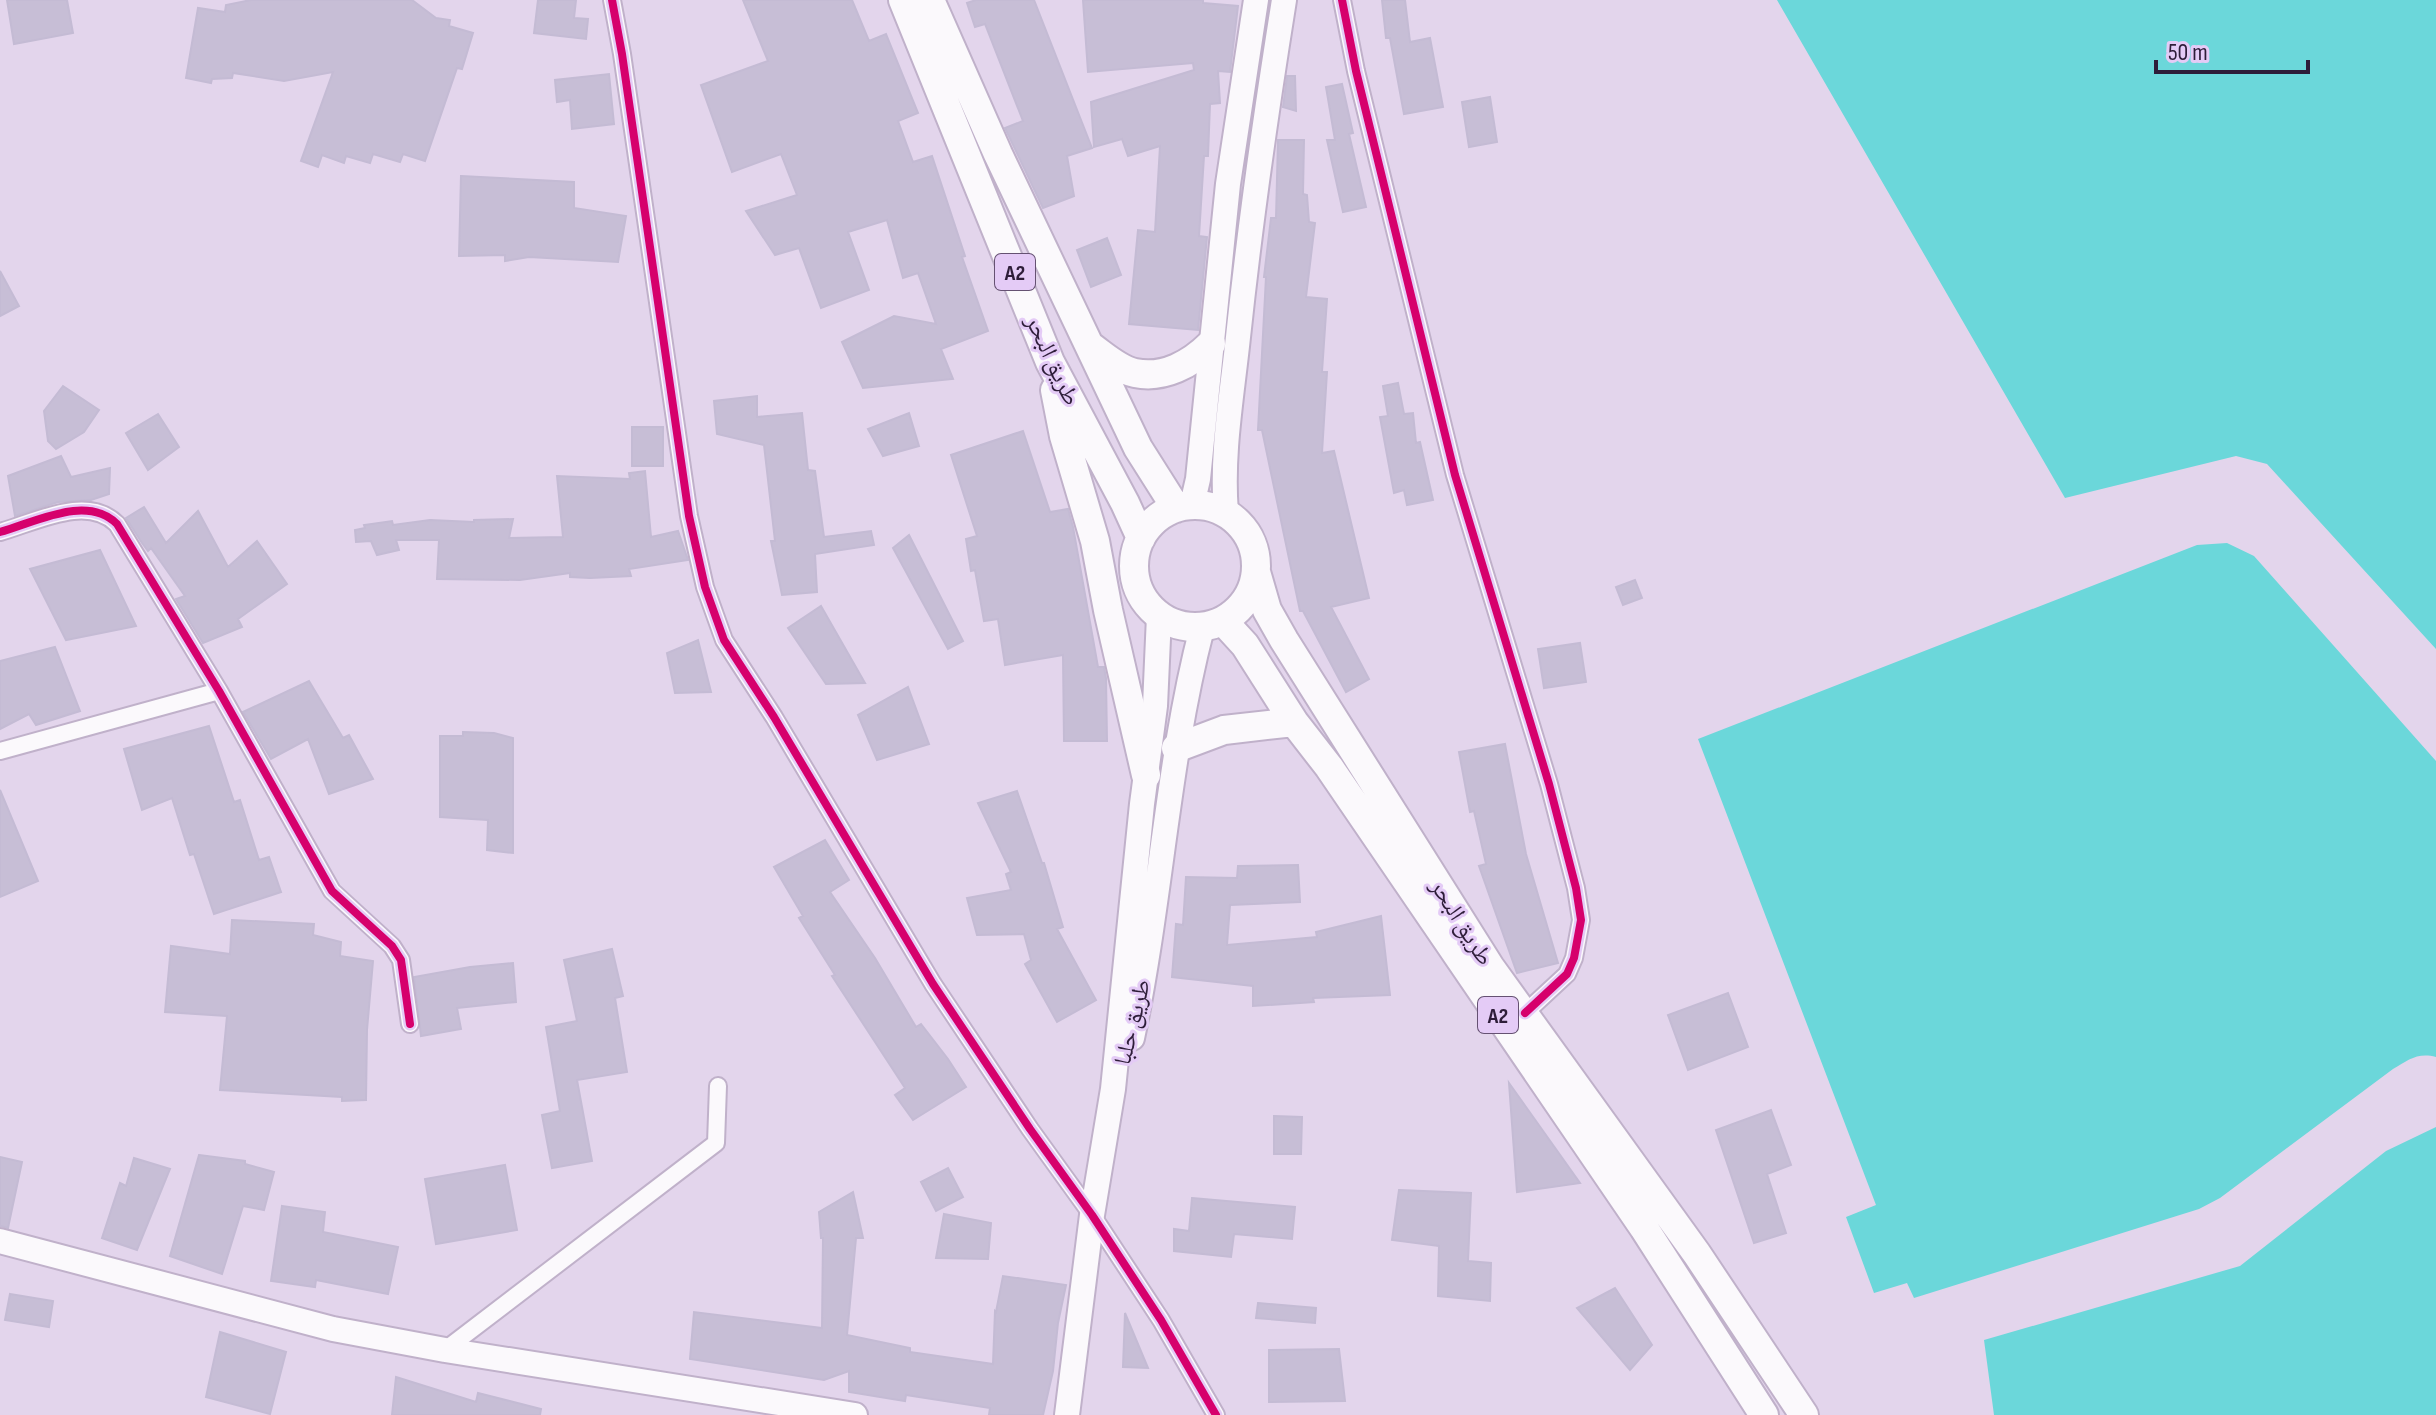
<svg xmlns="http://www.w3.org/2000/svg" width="2436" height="1415" font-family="'Sofia Sans Condensed','Noto Naskh Arabic',sans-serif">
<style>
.water{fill:#6bd7da}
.building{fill:#c7bed6;stroke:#c4bbd4;stroke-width:2}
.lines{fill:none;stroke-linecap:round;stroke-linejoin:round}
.minor-casing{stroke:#c0b1ca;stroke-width:20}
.secondary-casing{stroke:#c0b1ca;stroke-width:28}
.trunk-casing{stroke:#c0b1ca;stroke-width:32}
.minor{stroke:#fbf9fc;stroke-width:16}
.secondary{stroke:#fbf9fc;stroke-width:24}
.trunk{stroke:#fbf9fc;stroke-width:28}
.cycleway-casing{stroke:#e4cbf6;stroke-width:13}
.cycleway{stroke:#d6006c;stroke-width:8}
.labels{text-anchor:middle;stroke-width:6;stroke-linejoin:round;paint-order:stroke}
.shield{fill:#e4cbf6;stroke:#655172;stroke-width:2}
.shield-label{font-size:22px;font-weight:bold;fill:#2e1d39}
.street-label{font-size:24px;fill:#2e1d39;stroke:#e4cbf6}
</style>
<rect width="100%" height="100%" fill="#e3d5ec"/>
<path class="water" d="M 1777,0 L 2436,0 L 2436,649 L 2267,464 L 2236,456 L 2065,498 Z
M 2227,543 L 2254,556 L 2436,761 L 2436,1057 C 2418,1052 2408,1060 2393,1069 L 2220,1198 L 2199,1209 L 1914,1298 L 1907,1283 L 1874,1293 L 1846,1217 L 1876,1205 L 1698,739 L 2197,545 Z
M 2436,1127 L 2436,1415 L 1994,1415 L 1984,1340 L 2240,1266 L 2386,1151 Z"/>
<path class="building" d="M 7,0 L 67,0 L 73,33 L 14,44 Z
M 251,0 L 412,0 L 436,18 L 450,20 L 449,26 L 473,33 L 462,69 L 457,68 L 425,161 L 403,154 L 400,162 L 373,154 L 370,163 L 346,156 L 344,163 L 322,155 L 318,167 L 301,161 L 333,72 L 284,81 L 233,73 L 232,78 L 212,79 L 211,83 L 186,78 L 198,8 L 225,12 L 226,5 Z
M 538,0 L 576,0 L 574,18 L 588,19 L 586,39 L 534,33 Z
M 743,0 L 852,0 L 869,41 L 886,34 L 918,113 L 898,121 L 913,162 L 932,156 L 965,256 L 962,257 L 988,331 L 941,349 L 953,379 L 863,388 L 842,342 L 894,316 L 936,324 L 918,273 L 903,278 L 887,220 L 848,232 L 869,290 L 821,308 L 799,248 L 775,255 L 746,211 L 797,195 L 781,154 L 732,172 L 701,85 L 768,61 Z
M 976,0 L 1034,0 L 1092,148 L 1067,156 L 1074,196 L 1043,208 L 1005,128 L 1023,121 L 985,24 L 975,27 L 967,3 Z
M 1083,0 L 1203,0 L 1203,3 L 1238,6 L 1230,72 L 1218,71 L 1220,103 L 1210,104 L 1208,156 L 1204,156 L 1199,236 L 1207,237 L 1198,330 L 1129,324 L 1138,230 L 1155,232 L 1160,146 L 1128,156 L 1122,139 L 1094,147 L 1091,102 L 1194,70 L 1193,63 L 1088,72 Z
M 1382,0 L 1405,0 L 1410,42 L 1430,38 L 1443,107 L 1404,114 L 1390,38 L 1386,38 Z
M 609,74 L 614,124 L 572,129 L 570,100 L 557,102 L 555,80 Z
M 1287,76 L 1295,76 L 1296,111 L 1283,107 Z
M 1342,84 L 1353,133 L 1349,134 L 1366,207 L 1343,212 L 1327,140 L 1335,140 L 1326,87 Z
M 1490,97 L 1497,142 L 1469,147 L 1462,102 Z
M 1278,140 L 1304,140 L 1303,194 L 1307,195 L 1309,222 L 1315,223 L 1306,297 L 1327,299 L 1322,372 L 1327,372 L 1322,453 L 1334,451 L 1369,598 L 1331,607 L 1369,679 L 1346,692 L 1303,611 L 1300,611 L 1262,430 L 1258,430 L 1266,277 L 1264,277 L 1271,218 L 1276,218 Z
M 461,176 L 574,182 L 574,208 L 626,216 L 618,262 L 529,257 L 505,261 L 505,255 L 459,256 Z
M 1107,238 L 1121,275 L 1091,287 L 1077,250 Z
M 0,271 L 19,306 L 0,316 Z
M 1398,383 L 1404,414 L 1413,413 L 1416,443 L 1420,442 L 1433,500 L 1407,505 L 1404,490 L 1394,493 L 1380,417 L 1388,416 L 1383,386 Z
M 63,386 L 99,410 L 84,432 L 56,449 L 48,441 L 44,411 Z
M 757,396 L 757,417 L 802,413 L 808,470 L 815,471 L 824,537 L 871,531 L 874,545 L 815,554 L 817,592 L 782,595 L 771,541 L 775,541 L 764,445 L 717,434 L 714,401 Z
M 909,413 L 919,446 L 883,456 L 868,429 Z
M 158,414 L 179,447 L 148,470 L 126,433 Z
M 632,427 L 663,427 L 663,466 L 632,466 Z
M 1023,431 L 1050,512 L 1068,509 L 1073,527 L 1098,667 L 1104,667 L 1106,678 L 1107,741 L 1064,741 L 1063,655 L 1005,665 L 998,619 L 984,621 L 975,570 L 971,571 L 966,539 L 977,536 L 951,455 Z
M 61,456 L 71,477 L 110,468 L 109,494 L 91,500 L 58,502 L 15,516 L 8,476 Z
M 645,471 L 651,537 L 678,531 L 688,560 L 629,569 L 631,576 L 590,578 L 570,577 L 570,573 L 520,580 L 437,579 L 439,540 L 396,540 L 399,550 L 377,555 L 371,541 L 356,542 L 355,530 L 365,528 L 364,525 L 392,521 L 393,525 L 430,520 L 474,522 L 474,520 L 513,519 L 509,538 L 563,537 L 557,476 L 630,479 L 629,473 Z
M 144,507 L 166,543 L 198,511 L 228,567 L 257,541 L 287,584 L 238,619 L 242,627 L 203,643 L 176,599 L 185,596 L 151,548 L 148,551 L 142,543 L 126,518 Z
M 909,535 L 963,641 L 948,649 L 893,548 Z
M 100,550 L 136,626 L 66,640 L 30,569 Z
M 1635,580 L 1642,598 L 1623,605 L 1616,587 Z
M 821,606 L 865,683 L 826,684 L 788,628 Z
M 698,640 L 711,692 L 675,693 L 667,653 Z
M 1580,643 L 1586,682 L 1544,688 L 1538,649 Z
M 55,647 L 80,711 L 36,725 L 29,714 L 0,729 L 0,661 Z
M 309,681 L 343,738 L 349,735 L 373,779 L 329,794 L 308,739 L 271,759 L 243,712 Z
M 908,687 L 929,744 L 877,760 L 858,715 Z
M 209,726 L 234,802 L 240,800 L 259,860 L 269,857 L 281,892 L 214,914 L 194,854 L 190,855 L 172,798 L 142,810 L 124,749 Z
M 463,732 L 494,733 L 513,738 L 513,853 L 487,850 L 488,820 L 440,817 L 440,736 L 463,736 Z
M 1505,744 L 1526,854 L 1558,963 L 1517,973 L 1479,866 L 1486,864 L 1474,811 L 1470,812 L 1459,752 Z
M 0,790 L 38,881 L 0,897 Z
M 1017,791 L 1042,863 L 1044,863 L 1063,927 L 1057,929 L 1096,1000 L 1057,1022 L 1025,964 L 1031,960 L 1024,934 L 977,935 L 967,898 L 1011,890 L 1006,874 L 1011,872 L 978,803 Z
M 825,840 L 849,880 L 830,892 L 875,958 L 916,1027 L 921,1024 L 948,1059 L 966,1087 L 913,1120 L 895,1095 L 905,1088 L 832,976 L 835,975 L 799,918 L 803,916 L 774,867 Z
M 1298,865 L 1300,902 L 1230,905 L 1227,945 L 1317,937 L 1316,932 L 1381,916 L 1390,995 L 1313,998 L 1314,1002 L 1253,1006 L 1253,986 L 1172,977 L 1176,924 L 1183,925 L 1186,877 L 1237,878 L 1238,866 Z
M 232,920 L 314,924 L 313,935 L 341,942 L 340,956 L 373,961 L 367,1030 L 366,1100 L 342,1101 L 342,1097 L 220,1090 L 227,1016 L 165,1012 L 171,946 L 230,954 Z
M 612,949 L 623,996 L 615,998 L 627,1072 L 577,1080 L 592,1161 L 552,1168 L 542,1115 L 560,1111 L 546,1027 L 577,1021 L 564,960 Z
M 513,963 L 516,1002 L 457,1008 L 461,1029 L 421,1036 L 414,977 L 470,967 Z
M 1728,993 L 1748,1047 L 1688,1070 L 1668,1015 Z
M 1509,1083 L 1580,1183 L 1517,1192 Z
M 1771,1110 L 1791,1165 L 1767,1174 L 1786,1233 L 1754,1243 L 1716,1130 Z
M 1274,1116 L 1302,1117 L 1301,1154 L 1274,1154 Z
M 199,1155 L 245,1161 L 245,1164 L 274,1172 L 264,1210 L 243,1206 L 222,1274 L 170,1256 Z
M 0,1157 L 22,1162 L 8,1228 L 0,1226 Z
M 134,1158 L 170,1169 L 137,1250 L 102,1238 L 120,1183 L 126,1186 Z
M 505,1165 L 517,1230 L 436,1244 L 425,1179 Z
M 948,1168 L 963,1197 L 936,1211 L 921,1182 Z
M 1399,1190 L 1471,1193 L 1468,1261 L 1491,1263 L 1490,1301 L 1438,1296 L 1439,1246 L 1392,1240 Z
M 853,1192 L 863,1238 L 856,1238 L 847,1335 L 910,1348 L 910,1352 L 993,1364 L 995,1311 L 996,1312 L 1003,1276 L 1066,1285 L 1058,1323 L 1053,1371 L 1043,1415 L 989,1415 L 990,1408 L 906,1395 L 905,1401 L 849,1392 L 849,1371 L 824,1380 L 690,1359 L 694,1312 L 822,1328 L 823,1238 L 821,1238 L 819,1212 Z
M 1192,1198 L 1295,1207 L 1292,1239 L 1234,1234 L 1231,1257 L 1174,1251 L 1174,1229 L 1189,1231 Z
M 282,1206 L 325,1212 L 323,1232 L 398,1247 L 388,1294 L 316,1280 L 315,1287 L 271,1281 Z
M 944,1214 L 991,1223 L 988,1259 L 936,1258 Z
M 1615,1288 L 1652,1345 L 1630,1370 L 1577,1308 Z
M 10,1294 L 53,1301 L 49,1327 L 5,1320 Z
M 1258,1303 L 1316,1308 L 1315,1323 L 1256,1318 Z
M 1125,1313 L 1148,1368 L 1123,1367 Z
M 220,1332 L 286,1352 L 270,1414 L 206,1397 Z
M 1339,1349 L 1345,1401 L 1269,1402 L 1269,1350 Z
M 396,1377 L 476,1402 L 478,1393 L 541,1409 L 540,1415 L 392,1415 Z"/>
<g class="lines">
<g class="minor-casing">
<path id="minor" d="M 612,0 L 622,54 L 689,516 L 705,587 L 724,640 L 774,717 L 933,984 L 1030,1129 L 1092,1215 L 1161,1320 L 1216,1415
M 1342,0 L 1356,71 L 1455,475 L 1549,784 L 1576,888 L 1581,920 L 1574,958 L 1567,974 L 1525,1013
M 0,532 C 36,522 87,494 117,524 L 219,691 L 332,891 L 392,946 L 401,960 L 410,1024
M 0,751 L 219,691
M 445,1350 L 716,1143 L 718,1086"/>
</g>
<g class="secondary-casing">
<path id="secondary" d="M 1192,505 L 1198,479 L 1228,184 L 1256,0
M 1226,513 C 1221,454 1232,395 1238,337 C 1250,224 1266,112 1284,0
M 1132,1038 C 1161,902 1167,762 1202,628
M 0,1241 L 333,1329 L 445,1350 L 855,1415
M 1067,1415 L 1092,1215 L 1113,1089 L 1142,804 L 1155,706 L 1159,616"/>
</g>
<g class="trunk-casing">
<path id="trunk" d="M 903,0 L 1050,362 L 1125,503 L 1141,538
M 930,0 L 998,154 L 1138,448 L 1176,508
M 1090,346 C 1103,355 1119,370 1135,373 C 1164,379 1191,364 1211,344
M 1055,390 L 1064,436 L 1095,541 L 1108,610 L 1146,775
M1134 566a61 61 0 1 1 122 0a61 61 0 1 1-122 0Z
M 1256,572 L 1267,610 L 1284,640 L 1490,967 L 1697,1254 L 1804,1415
M 1223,621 L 1245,645 L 1294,722 L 1329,767 L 1644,1228 L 1764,1415
M 1176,748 L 1224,730 L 1294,722"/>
</g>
<use href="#minor" class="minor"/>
<use href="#secondary" class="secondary"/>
<use href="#trunk" class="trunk"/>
<g class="cycleway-casing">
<path id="cycleway" d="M 612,0 L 622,54 L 689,516 L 705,587 L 724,640 L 774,717 L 933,984 L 1030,1129 L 1092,1215 L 1161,1320 L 1216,1415
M 1342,0 L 1356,71 L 1455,475 L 1549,784 L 1576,888 L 1581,920 L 1574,958 L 1567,974 L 1525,1013
M 0,532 C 36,522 87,494 117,524 L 219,691 L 332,891 L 392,946 L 401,960 L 410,1024"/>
</g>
<use href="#cycleway" class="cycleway"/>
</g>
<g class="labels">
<g class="shield">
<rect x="995" y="254" width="40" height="36" rx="6"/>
<rect x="1478" y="997" width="40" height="36" rx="6"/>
</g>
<g class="shield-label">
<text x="1015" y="280">A2</text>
<text x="1498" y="1023">A2</text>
</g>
<g class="street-label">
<text transform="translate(1053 360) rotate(65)" y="8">طريق البحر</text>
<text transform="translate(1462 922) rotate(58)" y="8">طريق البحر</text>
<text transform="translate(1132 1022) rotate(-76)" y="8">طريق حلبا</text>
</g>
</g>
<path d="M2156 60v12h152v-12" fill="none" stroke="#2e1d39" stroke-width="4"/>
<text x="2168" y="60" font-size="24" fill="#2e1d39" stroke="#e4cbf6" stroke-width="6" paint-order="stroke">50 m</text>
</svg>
